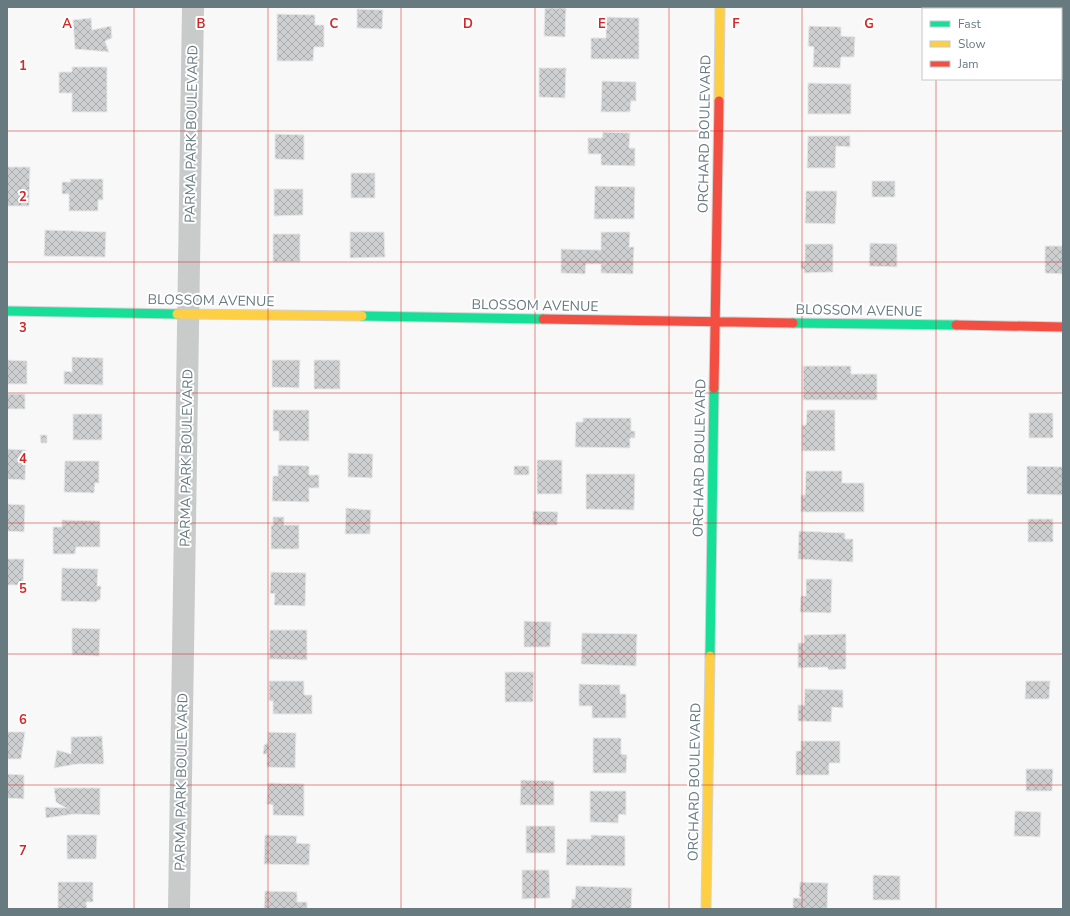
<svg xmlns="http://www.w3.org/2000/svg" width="1070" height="916" font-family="'Nunito Sans',sans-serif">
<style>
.building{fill:url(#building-cross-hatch);stroke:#e8e8e8}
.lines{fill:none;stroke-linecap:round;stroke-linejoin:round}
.fast-casing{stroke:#d3d4d5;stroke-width:11}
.slow-casing{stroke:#d3d4d5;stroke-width:11}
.jam-casing{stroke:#d3d4d5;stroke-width:11}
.street{stroke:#c9cbcb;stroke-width:22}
.fast{stroke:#16e098;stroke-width:9}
.slow{stroke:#ffcf43;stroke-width:9}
.jam{stroke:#f24e42;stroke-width:9}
.grid{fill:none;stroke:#d62828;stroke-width:1;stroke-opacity:0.55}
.labels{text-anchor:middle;stroke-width:4;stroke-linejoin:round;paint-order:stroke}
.street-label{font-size:14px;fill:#667a80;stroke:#fff}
.grid-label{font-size:13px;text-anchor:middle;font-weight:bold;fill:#d62828;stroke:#fff;stroke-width:4;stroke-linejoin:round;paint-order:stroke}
</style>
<defs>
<pattern id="building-cross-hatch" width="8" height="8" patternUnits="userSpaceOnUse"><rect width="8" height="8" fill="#cecfd0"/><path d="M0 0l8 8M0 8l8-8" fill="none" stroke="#abadae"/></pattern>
</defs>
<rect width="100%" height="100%" fill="#f8f8f8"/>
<path class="building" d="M 545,8 L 566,8 L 565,37 L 544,36 Z
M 357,9 L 383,10 L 382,29 L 357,28 Z
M 277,14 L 315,15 L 315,25 L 324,25 L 324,47 L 314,47 L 313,61 L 277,61 Z
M 606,17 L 639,18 L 639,59 L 591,59 L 591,38 L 606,38 Z
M 91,18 L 92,30 L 111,26 L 112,38 L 105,41 L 109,52 L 75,49 L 73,20 Z
M 809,26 L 841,27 L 841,36 L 855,37 L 854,57 L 841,57 L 840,68 L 813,67 L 814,47 L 808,46 Z
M 72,67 L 107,67 L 107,112 L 72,112 L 72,93 L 59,93 L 59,72 L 72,72 Z
M 539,68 L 566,68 L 565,98 L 539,97 Z
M 602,81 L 636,82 L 636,101 L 631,101 L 630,112 L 601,112 Z
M 808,83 L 851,84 L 851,114 L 808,114 Z
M 603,132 L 630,133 L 629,148 L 635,148 L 635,166 L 601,165 L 601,154 L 588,154 L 588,138 L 602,138 Z
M 275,134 L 304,135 L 304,160 L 275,159 Z
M 808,136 L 850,136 L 850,147 L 836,146 L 835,168 L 807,168 Z
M 7,167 L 30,167 L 29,206 L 7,206 Z
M 351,173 L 375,173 L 375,198 L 351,198 Z
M 70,179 L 103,179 L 103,200 L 98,200 L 98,211 L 69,211 L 69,194 L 62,194 L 62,182 L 71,182 Z
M 872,181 L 895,181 L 895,197 L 872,197 Z
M 595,186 L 635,187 L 634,219 L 594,219 Z
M 274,189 L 303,189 L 303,215 L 274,216 Z
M 806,191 L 837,191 L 835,224 L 805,223 Z
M 45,230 L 106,232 L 105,257 L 44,256 Z
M 350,232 L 384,232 L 385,257 L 350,258 Z
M 601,232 L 630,232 L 629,247 L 634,247 L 633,274 L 601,273 L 601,264 L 586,264 L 585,274 L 561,273 L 561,249 L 601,250 Z
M 273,234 L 300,234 L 300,262 L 273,262 Z
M 870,243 L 897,244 L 897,267 L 869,266 Z
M 805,244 L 833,244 L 833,272 L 804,273 L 804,269 L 801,269 L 801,262 L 805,261 Z
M 1045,246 L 1063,246 L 1063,274 L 1045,273 Z
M 72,357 L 103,358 L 103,385 L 64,384 L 64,371 L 72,372 Z
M 7,360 L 27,361 L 27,384 L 7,384 Z
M 272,360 L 300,360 L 299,388 L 272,387 Z
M 314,360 L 340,360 L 340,389 L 314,389 Z
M 803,366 L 851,366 L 851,374 L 877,374 L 877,400 L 803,400 Z
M 7,394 L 25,394 L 25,409 L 7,409 Z
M 273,410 L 309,410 L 309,441 L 279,441 L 279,431 L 273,431 Z
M 807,410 L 835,410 L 835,451 L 802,451 L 802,425 L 806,425 Z
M 1029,413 L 1053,413 L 1053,438 L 1029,438 Z
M 73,414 L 102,414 L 102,440 L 73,440 Z
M 583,418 L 631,418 L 631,431 L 635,431 L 635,438 L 630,438 L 630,448 L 575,447 L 576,422 L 583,422 Z
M 40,435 L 47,435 L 47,443 L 41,443 Z
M 7,449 L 26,450 L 25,480 L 7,479 Z
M 348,453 L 373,454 L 372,478 L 348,477 Z
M 537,460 L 562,460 L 562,494 L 537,494 Z
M 65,461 L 99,461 L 99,483 L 95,483 L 94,493 L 64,492 Z
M 278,465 L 309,466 L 309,475 L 319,475 L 319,488 L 309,488 L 309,502 L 272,501 L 273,476 L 278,476 Z
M 514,466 L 529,466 L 529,475 L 514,475 Z
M 1027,466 L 1063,467 L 1063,495 L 1027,494 Z
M 806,471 L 842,471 L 842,483 L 864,483 L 864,512 L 801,512 L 801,495 L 805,495 Z
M 586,474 L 635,474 L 634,510 L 586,509 Z
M 7,504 L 25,505 L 24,532 L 7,531 Z
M 346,508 L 371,510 L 370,534 L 345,534 Z
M 533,511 L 558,512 L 557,525 L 533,525 Z
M 273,517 L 284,517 L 284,525 L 299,525 L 299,549 L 271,549 L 271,525 L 273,525 Z
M 1028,519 L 1053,519 L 1053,542 L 1028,542 Z
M 62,520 L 100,521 L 100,547 L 76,547 L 75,554 L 53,554 L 53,527 L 62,527 Z
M 799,531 L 845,533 L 845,539 L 853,539 L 853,562 L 798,559 Z
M 7,559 L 24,559 L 23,585 L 7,585 Z
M 62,568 L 98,569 L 97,586 L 101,586 L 100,600 L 97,600 L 97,602 L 61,601 Z
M 271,572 L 306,573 L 305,606 L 274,605 L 275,594 L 270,593 Z
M 806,579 L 832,579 L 831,613 L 800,612 L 801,596 L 806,596 Z
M 524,621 L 551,622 L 550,647 L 524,647 Z
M 72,628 L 100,629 L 99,656 L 72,655 Z
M 270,630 L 307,630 L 307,660 L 269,659 Z
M 582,633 L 637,634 L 636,666 L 581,664 Z
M 846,634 L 846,669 L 829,670 L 827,667 L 798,668 L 798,643 L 804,643 L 804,635 Z
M 505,672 L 534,672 L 533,702 L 505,702 Z
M 269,681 L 304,681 L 304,695 L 312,695 L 312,714 L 273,714 L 273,701 L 269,701 Z
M 1026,681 L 1050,681 L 1049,699 L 1025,699 Z
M 579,684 L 620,685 L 620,694 L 626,694 L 626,718 L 592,718 L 592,706 L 579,706 Z
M 805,689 L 843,690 L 843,708 L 832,707 L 831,722 L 798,721 L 798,705 L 804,705 Z
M 7,732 L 25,732 L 21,759 L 7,759 Z
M 268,732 L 296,733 L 295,768 L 267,767 L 267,754 L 263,754 L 264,745 L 268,743 Z
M 102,736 L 104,764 L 77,764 L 54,768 L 57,750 L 71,754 L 71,737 Z
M 593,738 L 621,738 L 621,754 L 627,755 L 626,773 L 593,773 Z
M 801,741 L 840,741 L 840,763 L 829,763 L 829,775 L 796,775 L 796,751 L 801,751 Z
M 1026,769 L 1053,769 L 1052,791 L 1026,791 Z
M 7,774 L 24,775 L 24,799 L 7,798 Z
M 521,780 L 554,781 L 554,805 L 520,805 Z
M 268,783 L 304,784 L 304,816 L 273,815 L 273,805 L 267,804 Z
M 54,788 L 100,788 L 100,815 L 75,814 L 46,818 L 45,807 L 66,808 L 56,802 Z
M 590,791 L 626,791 L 626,815 L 619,814 L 618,823 L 590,822 Z
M 1015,811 L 1041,812 L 1040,837 L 1014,836 Z
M 526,826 L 555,826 L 555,853 L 526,853 Z
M 67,835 L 97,835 L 96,859 L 67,859 Z
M 265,835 L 297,836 L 296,843 L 310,844 L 309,865 L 264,864 Z
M 591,835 L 625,836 L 625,866 L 566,865 L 567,839 L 591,839 Z
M 522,870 L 549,870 L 550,898 L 522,899 Z
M 873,875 L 900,876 L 900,900 L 873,900 Z
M 58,882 L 93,882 L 93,902 L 86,902 L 87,909 L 58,909 Z
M 800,882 L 828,883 L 827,909 L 793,909 L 793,898 L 802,898 L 799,896 Z
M 576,886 L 632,888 L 631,909 L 571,909 L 572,899 L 575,899 Z
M 265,891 L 297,892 L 297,902 L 307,902 L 307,909 L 264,909 Z"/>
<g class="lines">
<g class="fast-casing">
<path id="fast" d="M 7,311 L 177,314
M 362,316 L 543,319
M 793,323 L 956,325
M 710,656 L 714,388"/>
</g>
<g class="slow-casing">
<path id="slow" d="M 719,101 L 720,7
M 177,314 L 362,316
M 706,909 L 710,656"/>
</g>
<g class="jam-casing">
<path id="jam" d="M 543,319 L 793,323
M 956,325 L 1063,327
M 714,388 L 719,101"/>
</g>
<path class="street" d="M 179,909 L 193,7"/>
<use href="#fast" class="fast"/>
<use href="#slow" class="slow"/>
<use href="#jam" class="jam"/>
</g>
<path class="grid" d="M 134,7 L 134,909M 268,7 L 268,909M 401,7 L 401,909M 535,7 L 535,909M 669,7 L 669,909M 802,7 L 802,909M 936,7 L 936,9M 936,79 L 936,909M 7,131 L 1063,131M 7,262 L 1063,262M 7,393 L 1063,393M 7,523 L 1063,523M 7,654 L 1063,654M 7,785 L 1063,785"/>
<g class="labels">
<g class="street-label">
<text transform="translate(191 134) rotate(-89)" y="5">PARMA PARK BOULEVARD</text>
<text transform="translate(704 134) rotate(-89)" y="5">ORCHARD BOULEVARD</text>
<text transform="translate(211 300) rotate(1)" y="5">BLOSSOM AVENUE</text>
<text transform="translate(535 305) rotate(1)" y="5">BLOSSOM AVENUE</text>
<text transform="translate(859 310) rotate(1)" y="5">BLOSSOM AVENUE</text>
<text transform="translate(186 458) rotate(-89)" y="5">PARMA PARK BOULEVARD</text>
<text transform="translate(699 458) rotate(-89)" y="5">ORCHARD BOULEVARD</text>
<text transform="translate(181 782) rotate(-89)" y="5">PARMA PARK BOULEVARD</text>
<text transform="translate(694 782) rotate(-89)" y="5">ORCHARD BOULEVARD</text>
</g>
</g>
<g class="grid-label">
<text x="67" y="28">A</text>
<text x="201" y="28">B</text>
<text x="334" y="28">C</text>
<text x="468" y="28">D</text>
<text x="602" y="28">E</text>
<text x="736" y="28">F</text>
<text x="869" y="28">G</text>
<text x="23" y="70">1</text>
<text x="23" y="201">2</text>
<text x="23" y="332">3</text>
<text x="23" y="463">4</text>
<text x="23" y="593">5</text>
<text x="23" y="724">6</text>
<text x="23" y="855">7</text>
</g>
<rect width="1070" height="916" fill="none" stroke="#667a80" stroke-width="16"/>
<rect x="922" y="8" width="140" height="72" fill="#ffffff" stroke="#c2cacc"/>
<rect x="930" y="21" width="20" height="6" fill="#16e098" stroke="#c2cacc"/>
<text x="958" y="28" font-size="12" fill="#667a80">Fast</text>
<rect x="930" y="41" width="20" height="6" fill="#ffcf43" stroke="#c2cacc"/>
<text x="958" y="48" font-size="12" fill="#667a80">Slow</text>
<rect x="930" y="61" width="20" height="6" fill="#f24e42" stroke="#c2cacc"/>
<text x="958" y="68" font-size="12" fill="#667a80">Jam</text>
</svg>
